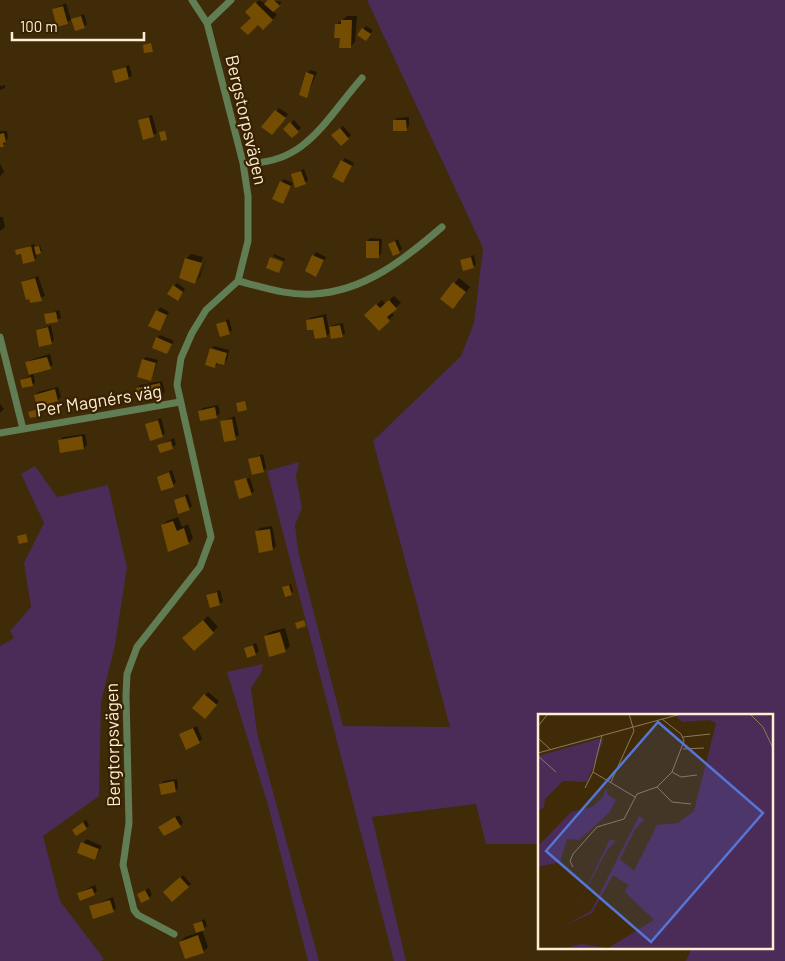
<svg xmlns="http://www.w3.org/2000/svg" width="785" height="961" font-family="Barlow,sans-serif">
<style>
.green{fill:#4b2b57}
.shadow{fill:#0007}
.building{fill:#744d02}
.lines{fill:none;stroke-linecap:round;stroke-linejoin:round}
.minor{stroke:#617d54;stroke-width:7}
.labels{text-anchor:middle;stroke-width:4.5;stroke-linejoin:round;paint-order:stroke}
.street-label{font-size:18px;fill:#ffedd4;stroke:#362100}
.inset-road{fill:none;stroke:#8c795a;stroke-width:1}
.view{fill:#5676d7;fill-opacity:0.15;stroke:#5676d7;stroke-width:2.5}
.inset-edge{fill:none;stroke:#ffedd4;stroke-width:2.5}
</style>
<rect width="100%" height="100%" fill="#402b09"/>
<path class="green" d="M 367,0 L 785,0 L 785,961 L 686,961 L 692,947 L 771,947 L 771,715 L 539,715 L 539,844 L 486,844 L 476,804 L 372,817 L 406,961 L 394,961 L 267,471 L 299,462 L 296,476 L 302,508 L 295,525 L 298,551 L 343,726 L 450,727 L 373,441 L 461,356 L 474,323 L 483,248 Z
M 35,466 L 57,497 L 108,485 L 127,567 L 115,645 L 101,702 L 99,796 L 43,836 L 60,901 L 104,959 L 101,961 L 0,961 L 0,646 L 14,638 L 10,631 L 31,607 L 24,563 L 44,523 L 21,474 Z
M 263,664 L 261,673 L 251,688 L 257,733 L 319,961 L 308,961 L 268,805 L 227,672 Z"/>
<path class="shadow" d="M 259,0 L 266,4 L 270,0 L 282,2 L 273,11 L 277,15 L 263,29 L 247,12 Z
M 66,3 L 71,20 L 58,26 L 53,9 Z
M 84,14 L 87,24 L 84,27 L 73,19 Z
M 347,16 L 357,16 L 355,42 L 350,47 L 341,37 L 336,25 Z
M 366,26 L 373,30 L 369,36 L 359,34 Z
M 129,65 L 132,75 L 129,78 L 113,72 Z
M 310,70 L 317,72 L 307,96 L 307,73 Z
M 5,85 L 5,88 L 0,90 L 0,86 Z
M 279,108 L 288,114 L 275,131 L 263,127 Z
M 152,115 L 157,133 L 144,138 L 139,120 Z
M 409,117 L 409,126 L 406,129 L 394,121 L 397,118 Z
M 294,120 L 301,128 L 292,136 L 285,129 Z
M 343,126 L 351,135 L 341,144 L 333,135 Z
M 0,131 L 7,131 L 8,138 L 3,146 L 0,142 Z
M 345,158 L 354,163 L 343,182 L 342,161 Z
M 0,163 L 4,172 L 0,176 Z
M 304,169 L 308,180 L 305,183 L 292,175 Z
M 284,179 L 293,183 L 282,203 L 281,182 Z
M 0,217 L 3,217 L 5,227 L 0,231 Z
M 370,238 L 382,239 L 381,254 L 378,257 L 367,241 Z
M 398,239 L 402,249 L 399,252 L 390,244 Z
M 34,244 L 35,248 L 40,245 L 42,251 L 36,253 L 37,257 L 34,260 L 16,251 Z
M 316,252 L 326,257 L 316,275 L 306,271 Z
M 191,254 L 203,257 L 196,278 L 198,278 L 206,259 L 200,277 L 195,282 L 186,259 Z
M 274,254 L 285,259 L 284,261 L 273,256 Z
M 474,255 L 476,264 L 473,267 L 461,261 Z
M 38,276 L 45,296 L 31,302 L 22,282 Z
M 459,278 L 470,287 L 458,303 L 442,299 Z
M 177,283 L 185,289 L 180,296 L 174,286 Z
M 394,296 L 401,303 L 391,312 L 394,315 L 379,329 L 371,310 L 382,300 L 385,304 Z
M 160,307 L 169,312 L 159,329 L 150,325 Z
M 59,310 L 61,318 L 47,323 L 46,315 Z
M 326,314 L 329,329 L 333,325 L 343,323 L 345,333 L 342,336 L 331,331 L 327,336 L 314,329 L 307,321 L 310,318 Z
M 229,319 L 232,330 L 229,333 L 218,324 Z
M 51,325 L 54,340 L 51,343 L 37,330 Z
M 160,335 L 174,341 L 167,353 L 157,338 Z
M 214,346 L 229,350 L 227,360 L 224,363 L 218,362 L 215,367 L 211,349 Z
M 50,354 L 53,365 L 33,373 L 35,382 L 32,385 L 21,380 L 30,376 L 27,363 L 30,360 Z
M 146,357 L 158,360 L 151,380 L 143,360 Z
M 162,381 L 165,392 L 162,395 L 137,388 L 140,385 Z
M 58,387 L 61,397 L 58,400 L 38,405 L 35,395 L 38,392 Z
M 0,404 L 4,409 L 0,413 Z
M 218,405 L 220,413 L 217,416 L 200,411 L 203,408 Z
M 235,416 L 239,435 L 225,441 L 221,422 Z
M 161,418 L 165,433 L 162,436 L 146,424 Z
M 85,434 L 87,445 L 84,448 L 60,440 L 63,437 Z
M 174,438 L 176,445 L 161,452 L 159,446 Z
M 263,454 L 266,468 L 263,471 L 250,459 Z
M 172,470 L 176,482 L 173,485 L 158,477 Z
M 250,478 L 254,491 L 251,494 L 235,482 Z
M 188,494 L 192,506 L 189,509 L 175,500 Z
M 178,517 L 182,527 L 188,524 L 193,538 L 189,543 L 162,526 L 167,521 Z
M 272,526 L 276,546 L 273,549 L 257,531 L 260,528 Z
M 291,584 L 293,592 L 286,595 L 283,587 Z
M 220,590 L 223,601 L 220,604 L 208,595 Z
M 208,616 L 218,627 L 194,650 L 184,638 Z
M 285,628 L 290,646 L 285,651 L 265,636 L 270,632 Z
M 256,643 L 259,651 L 256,654 L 245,648 Z
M 208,692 L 219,701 L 208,715 L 194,708 Z
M 197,726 L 202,739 L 199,742 L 180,734 Z
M 177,779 L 178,788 L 175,791 L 161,784 L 164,781 Z
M 179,815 L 183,823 L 180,826 L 160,827 Z
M 86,820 L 89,825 L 86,828 L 73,830 Z
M 86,839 L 102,846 L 95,859 L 79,852 Z
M 183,875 L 191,884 L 188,886 L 165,892 Z
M 95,885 L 97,891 L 94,894 L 78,893 Z
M 149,888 L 152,895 L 149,898 L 138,894 Z
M 113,897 L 116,908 L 113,911 L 90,907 Z
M 205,919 L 207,926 L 202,930 L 208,947 L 203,952 L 180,942 L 185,937 L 197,933 L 194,924 Z"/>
<path class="building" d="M 268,0 L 274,0 L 280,6 L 273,12 L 264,4 Z
M 255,2 L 273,20 L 263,30 L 258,25 L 248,35 L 240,28 L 251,18 L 245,12 Z
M 63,6 L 68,24 L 57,27 L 52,9 Z
M 81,16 L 85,28 L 75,31 L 71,19 Z
M 341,20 L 352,20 L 351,48 L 339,48 L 340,38 L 334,38 L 335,24 L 341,24 Z
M 362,28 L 371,34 L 366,41 L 357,35 Z
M 151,43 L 153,52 L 144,53 L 143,45 Z
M 126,67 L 129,79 L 115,83 L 112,71 Z
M 306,72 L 314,75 L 307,98 L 299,95 Z
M 275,110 L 286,118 L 272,135 L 261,127 Z
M 149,117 L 154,137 L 143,140 L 138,120 Z
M 393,120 L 406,120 L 407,131 L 393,131 Z
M 290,122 L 299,132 L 292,138 L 283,129 Z
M 340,128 L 349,139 L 341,146 L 331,135 Z
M 165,131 L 167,140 L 161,141 L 159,132 Z
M 4,133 L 6,142 L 3,143 L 4,147 L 0,147 L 0,134 Z
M 341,160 L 352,166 L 343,183 L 332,177 Z
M 301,171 L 306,184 L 295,188 L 291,174 Z
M 280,181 L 291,186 L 283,204 L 272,199 Z
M 366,241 L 379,241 L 379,258 L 366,258 Z
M 395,241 L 400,253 L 393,256 L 388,244 Z
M 31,246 L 35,261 L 23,264 L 21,254 L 16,255 L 15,250 Z
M 39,246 L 41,253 L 36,255 L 34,247 Z
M 312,255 L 324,260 L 316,277 L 305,271 Z
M 270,257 L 283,262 L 279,273 L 266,268 Z
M 471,257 L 474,268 L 463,271 L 460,260 Z
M 185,258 L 202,263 L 195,284 L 179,278 Z
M 35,278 L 42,301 L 30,303 L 29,299 L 26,300 L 21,282 Z
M 453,282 L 466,292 L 453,309 L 440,299 Z
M 173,285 L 183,292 L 178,301 L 167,294 Z
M 389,300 L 397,309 L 387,317 L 390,321 L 379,331 L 364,315 L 376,304 L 380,308 Z
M 156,310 L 167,315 L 160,331 L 148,326 Z
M 56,312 L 58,322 L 46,324 L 44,314 Z
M 323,317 L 327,337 L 315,339 L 313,330 L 307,330 L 306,320 Z
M 226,321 L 230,334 L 220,337 L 216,324 Z
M 340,325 L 343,337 L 331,339 L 329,327 Z
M 48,327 L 52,344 L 39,347 L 36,330 Z
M 156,337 L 172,344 L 167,354 L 152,348 Z
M 210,348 L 227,353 L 224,365 L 216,363 L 215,368 L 205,365 Z
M 47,357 L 51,369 L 29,375 L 25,362 Z
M 142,359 L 156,363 L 151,381 L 137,377 Z
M 31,377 L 33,386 L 22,388 L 20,380 Z
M 160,383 L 162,396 L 139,401 L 136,388 Z
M 55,389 L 58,401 L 37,407 L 34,395 Z
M 245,401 L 247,410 L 238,412 L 236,403 Z
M 215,407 L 217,418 L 200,421 L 198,411 Z
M 39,409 L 41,416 L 30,418 L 28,412 Z
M 232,419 L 236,440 L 224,442 L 220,421 Z
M 158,420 L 163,437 L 150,441 L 145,424 Z
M 82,436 L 84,449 L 60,453 L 58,440 Z
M 171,441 L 173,449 L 160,453 L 157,445 Z
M 260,456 L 264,472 L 252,475 L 248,459 Z
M 169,472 L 174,487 L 161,491 L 157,477 Z
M 246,478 L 252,495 L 239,499 L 234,481 Z
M 185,496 L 190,510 L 178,514 L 174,500 Z
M 173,521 L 177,531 L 184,528 L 189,544 L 168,552 L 161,525 Z
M 270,529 L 273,550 L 259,553 L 255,531 Z
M 26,534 L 28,542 L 19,544 L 17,536 Z
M 289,585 L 292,595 L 285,597 L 282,587 Z
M 217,592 L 220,605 L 210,608 L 206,595 Z
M 203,620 L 214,633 L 194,651 L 182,638 Z
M 304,620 L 306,626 L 297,629 L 295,623 Z
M 280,632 L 286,652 L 269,657 L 264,636 Z
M 253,645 L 256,655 L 247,658 L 244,648 Z
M 204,694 L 217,705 L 205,719 L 192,708 Z
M 193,728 L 200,743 L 186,750 L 179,734 Z
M 174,781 L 176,792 L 161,795 L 159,784 Z
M 175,817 L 181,827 L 164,836 L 158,827 Z
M 83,822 L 87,829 L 76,836 L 72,830 Z
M 81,842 L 99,849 L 95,860 L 77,853 Z
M 180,877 L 189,887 L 172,902 L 163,892 Z
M 92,888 L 95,895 L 80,901 L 77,893 Z
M 145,890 L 150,899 L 141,903 L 137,894 Z
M 110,900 L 114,912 L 93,919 L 89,906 Z
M 202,921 L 205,930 L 196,933 L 193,924 Z
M 198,935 L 204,953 L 185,959 L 179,942 Z"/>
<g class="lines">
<path class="minor" d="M 192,0 L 207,23 L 243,163 L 248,196 L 248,241 L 238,281
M 207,23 L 231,0
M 243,163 C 305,166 325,120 362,78
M 238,281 C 262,287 289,296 314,294 C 365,291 405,259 442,227
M 0,337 L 23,429
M 0,433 L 180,402
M 174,934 L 138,915 L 134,910 L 123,865 L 129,823 L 126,696 L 127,674 L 137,647 L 200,567 L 211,537 L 177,385 L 181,358 L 192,333 L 206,310 L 238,281"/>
</g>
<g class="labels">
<g class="street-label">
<text transform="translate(246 120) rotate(77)" y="6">Bergstorpsvägen</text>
<text transform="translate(99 401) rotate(-9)" y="6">Per Magnérs väg</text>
<text transform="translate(113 745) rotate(-91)" y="6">Bergtorpsvägen</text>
</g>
</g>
<g transform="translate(538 714)">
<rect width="235" height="235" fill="#402b09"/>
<path d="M 136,0 L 229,0 L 235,7 L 235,235 L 22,235 L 43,230 L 70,234 L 116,206 L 87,178 L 90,171 L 75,161 L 54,199 L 24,213 L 53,197 L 101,102 L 106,105 L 96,117 L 82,145 L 96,157 L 119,111 L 140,109 L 156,97 L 178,9 L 171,6 L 144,8 ZM 60,25 L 66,25 L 49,68 L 25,67 L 7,85 L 6,93 L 0,97 L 0,42 ZM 68,74 L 70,81 L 78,86 L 71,99 L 41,126 L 29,125 L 22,148 L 0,153 L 0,132 L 33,98 L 54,93 L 65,83 ZM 72,125 L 78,127 L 69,136 L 39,193 Z" fill="#4b2b57"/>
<path class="inset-road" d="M 212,0 L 225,13 L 235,34M 0,12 L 10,0M 145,23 L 172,20M 0,24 L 13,36M 145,35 L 166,34M 0,39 L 143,0M 0,42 L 18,58M 55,58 L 97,83M 134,58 L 143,63 L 159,61M 73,68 L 96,17 L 91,0M 119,73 L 134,58 L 146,27 L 143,20 L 124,5M 119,73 L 134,88 L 153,90M 47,74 L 55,58 L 64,21M 35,153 L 32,147 L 35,140 L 59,113 L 86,105 L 99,80 L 119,73"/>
<path class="view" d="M 120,8 L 225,99 L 113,228 L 8,137 Z"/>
<rect width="235" height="235" class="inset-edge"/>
</g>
<path d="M12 32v8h132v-8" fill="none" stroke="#ffedd4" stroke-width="2.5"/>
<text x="20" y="32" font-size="15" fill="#ffedd4" stroke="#362100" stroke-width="4" paint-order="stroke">100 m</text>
</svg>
